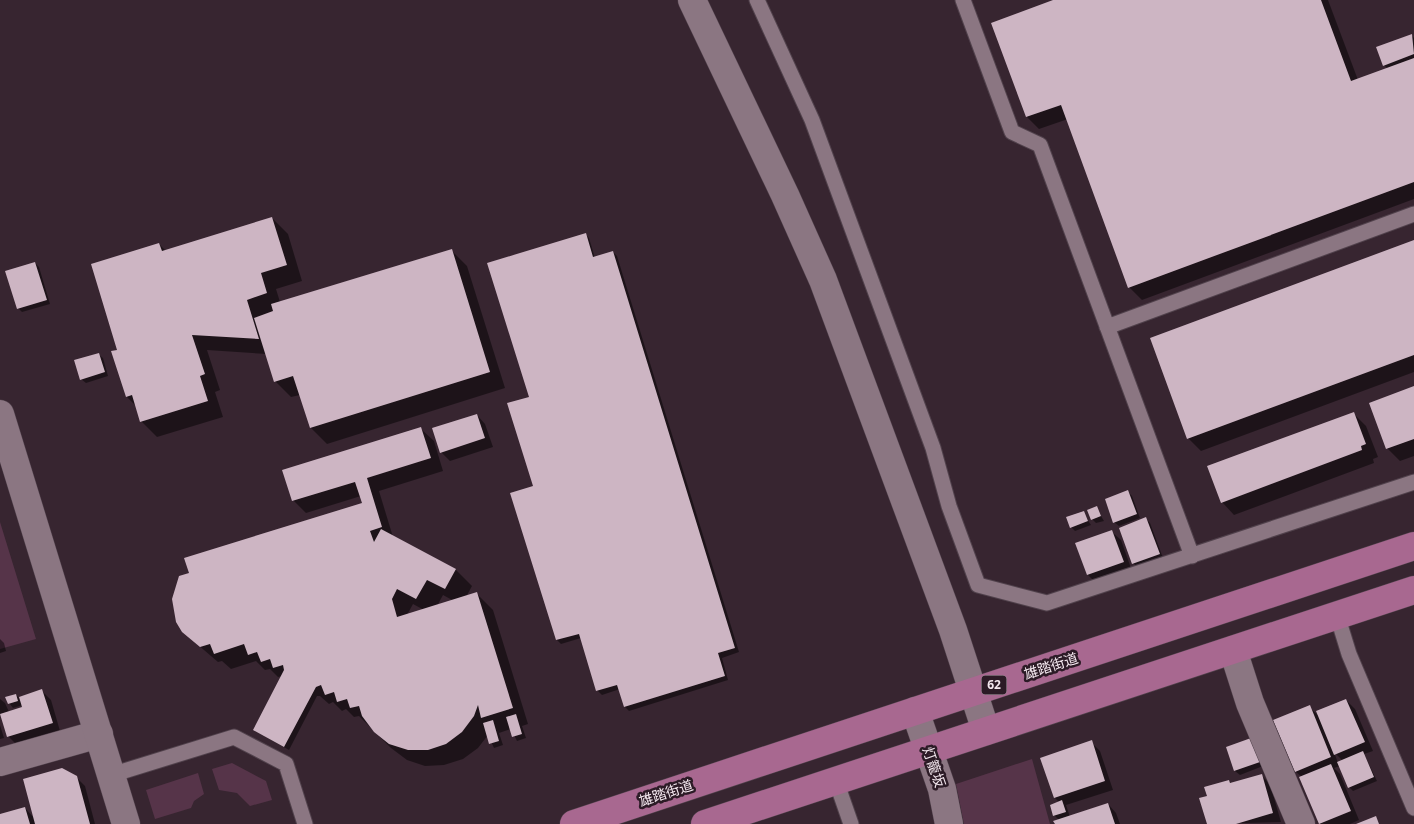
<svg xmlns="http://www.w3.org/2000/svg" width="1414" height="824" font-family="'Noto Sans','Noto Sans JP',sans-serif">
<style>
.green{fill:#563449}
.shadow{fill:#0007;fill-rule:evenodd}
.building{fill:#cdb5c3}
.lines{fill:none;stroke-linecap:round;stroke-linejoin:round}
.service-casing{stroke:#51424c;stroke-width:17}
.minor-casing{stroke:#51424c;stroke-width:29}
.tertiary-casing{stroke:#51424c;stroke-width:29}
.primary-casing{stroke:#51424c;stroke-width:29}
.service{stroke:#8b7682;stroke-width:15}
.minor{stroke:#8b7682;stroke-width:28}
.tertiary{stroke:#8b7682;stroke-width:28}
.primary{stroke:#a86890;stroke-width:28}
.labels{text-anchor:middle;stroke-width:5;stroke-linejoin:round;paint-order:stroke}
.shield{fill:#2c1b26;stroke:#b8aab3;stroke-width:1}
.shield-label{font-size:12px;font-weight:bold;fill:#f4e8ef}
.street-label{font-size:14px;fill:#f4e8ef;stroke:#2c1b26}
</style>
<rect width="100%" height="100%" fill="#372530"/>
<path class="green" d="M 0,522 L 36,639 L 0,649 Z
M 1032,759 L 1050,824 L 964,824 L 956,784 Z
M 232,763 L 266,781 L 272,800 L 250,806 L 237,793 L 219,790 L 212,769 Z
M 198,773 L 204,794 L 194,801 L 191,808 L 155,819 L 146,790 Z"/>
<path class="shadow" d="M 1057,0 L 1328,0 L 1358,80 L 1388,69 L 1384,65 L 1412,36 L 1414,38 L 1414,199 L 1142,300 L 1129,287 L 1068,119 L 1039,129 L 1027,117 Z
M 272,218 L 288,234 L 302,281 L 276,289 L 280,302 L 451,250 L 467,266 L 505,388 L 327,444 L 311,428 L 300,395 L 291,397 L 275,381 L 267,354 L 207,350 L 220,390 L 215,392 L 223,417 L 157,437 L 141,421 L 136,406 L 127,397 L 119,351 L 159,244 L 166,251 Z
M 585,234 L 589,238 L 595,258 L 613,252 L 617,256 L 739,652 L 722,658 L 728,680 L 629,711 L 625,707 L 620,689 L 602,695 L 597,690 L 581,638 L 561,644 L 557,640 L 534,487 L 530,398 Z
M 1414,242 L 1414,372 L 1201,451 L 1188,438 Z
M 35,263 L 39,267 L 50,304 L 22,312 L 18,308 Z
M 98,354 L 103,358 L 108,376 L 86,383 L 81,379 Z
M 1414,388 L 1414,456 L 1400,461 L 1387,448 Z
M 1353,413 L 1366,426 L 1378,457 L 1373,459 L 1374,463 L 1234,515 L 1222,502 Z
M 477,415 L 485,424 L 493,447 L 450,461 L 441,452 Z
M 421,429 L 434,441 L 443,471 L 379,491 L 393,537 L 456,570 L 472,586 L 466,597 L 477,594 L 493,610 L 528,724 L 522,726 L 526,738 L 517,741 L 511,729 L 499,733 L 503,745 L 494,748 L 488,735 L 478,748 L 463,759 L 444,765 L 425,766 L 407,760 L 391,748 L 359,716 L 354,717 L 346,709 L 342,711 L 333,702 L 329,704 L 320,696 L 317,696 L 289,750 L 254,730 L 283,676 L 278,677 L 270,669 L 265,670 L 256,661 L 231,669 L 222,661 L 218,662 L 183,632 L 364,504 L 361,496 L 306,513 L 293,500 ZM 443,595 L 454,601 L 437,606 ZM 413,604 L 424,610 L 407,615 Z
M 1128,492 L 1132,496 L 1140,518 L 1119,526 L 1114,522 Z
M 1096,508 L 1104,521 L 1096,523 L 1092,519 Z
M 1083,513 L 1091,525 L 1075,531 L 1071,527 Z
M 1146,519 L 1150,523 L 1163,558 L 1138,567 L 1133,563 Z
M 1112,532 L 1121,540 L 1132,571 L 1097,584 L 1088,575 L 1077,544 Z
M 0,639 L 4,643 L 6,651 L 0,653 Z
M 42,691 L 51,700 L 60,731 L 17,745 L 8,736 L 0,713 L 0,699 L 5,703 L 9,712 L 24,708 L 23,705 L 13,708 L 9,703 L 16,695 L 22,701 Z
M 1346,700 L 1355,709 L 1373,751 L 1364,754 L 1377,781 L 1353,791 L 1349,787 L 1340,766 L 1334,768 L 1340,774 L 1359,820 L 1350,824 L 1320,824 L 1302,777 L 1296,772 L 1275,721 L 1309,707 L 1321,718 ZM 1334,752 L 1343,761 L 1338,763 Z
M 0,725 L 4,738 L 0,739 Z
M 1250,739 L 1263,766 L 1240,775 L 1235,771 L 1227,748 Z
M 1091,742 L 1100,751 L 1113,790 L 1066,805 L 1070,817 L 1108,804 L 1116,813 L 1120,824 L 1056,824 L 1059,820 L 1054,815 L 1060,803 L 1055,798 Z
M 1261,775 L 1270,784 L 1281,822 L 1208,824 L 1208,797 L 1229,781 L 1232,784 Z
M 76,777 L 85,786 L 95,824 L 0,824 L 0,815 L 25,808 L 35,819 Z"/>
<path class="building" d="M 1053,0 L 1321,0 L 1351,81 L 1414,58 L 1414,182 L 1128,288 L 1061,105 L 1026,117 L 991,23 Z
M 1412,34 L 1414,54 L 1383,66 L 1376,47 Z
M 272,217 L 287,265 L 261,273 L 267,293 L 247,300 L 259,339 L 192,335 L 205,374 L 200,376 L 208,401 L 140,422 L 132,395 L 126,397 L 111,351 L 117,350 L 91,264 L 159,243 L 162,251 Z
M 586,233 L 593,257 L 613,251 L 735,648 L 718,653 L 725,676 L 624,707 L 617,685 L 596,691 L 579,634 L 556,640 L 510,493 L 533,486 L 507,403 L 529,397 L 487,263 Z
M 1414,240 L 1414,355 L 1187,439 L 1150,338 Z
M 452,249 L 490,372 L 310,428 L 293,376 L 274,382 L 254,318 L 273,311 L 271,304 Z
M 35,262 L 47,300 L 17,309 L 5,271 Z
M 99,353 L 105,372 L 80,380 L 74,360 Z
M 1414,386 L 1414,439 L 1386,449 L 1369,403 Z
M 1354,412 L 1366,444 L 1361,446 L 1362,450 L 1221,503 L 1207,466 Z
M 477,414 L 485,438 L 440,453 L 432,428 Z
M 421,427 L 431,458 L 367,478 L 382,527 L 370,531 L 374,542 L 381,529 L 456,569 L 445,589 L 427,580 L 416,599 L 397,589 L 392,599 L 397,617 L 477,592 L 513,708 L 481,718 L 478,705 L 474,716 L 462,732 L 446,744 L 428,750 L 408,750 L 389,744 L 374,732 L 362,716 L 359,706 L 350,708 L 347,699 L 337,702 L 334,692 L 325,695 L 321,685 L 316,687 L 284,747 L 253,730 L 284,670 L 283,665 L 273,668 L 270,659 L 261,662 L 257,652 L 248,655 L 244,644 L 214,654 L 210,644 L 200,647 L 182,632 L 176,622 L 172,599 L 179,576 L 189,573 L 184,558 L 362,503 L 355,482 L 292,501 L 282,470 Z
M 1128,490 L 1137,514 L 1113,523 L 1105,499 Z
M 1097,506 L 1101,516 L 1091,520 L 1087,510 Z
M 1084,511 L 1088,521 L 1070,528 L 1066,517 Z
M 1146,517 L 1160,554 L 1132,564 L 1119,528 Z
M 1112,530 L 1124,562 L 1087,575 L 1075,543 Z
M 42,689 L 53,723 L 7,737 L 0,714 L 22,707 L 19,697 Z
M 16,694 L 18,701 L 8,704 L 5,697 Z
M 1346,699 L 1365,742 L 1334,755 L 1316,711 Z
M 1310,705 L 1331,757 L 1295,772 L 1273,720 Z
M 516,714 L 522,734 L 512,737 L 506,717 Z
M 493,720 L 499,741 L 489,744 L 483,723 Z
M 1251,738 L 1260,762 L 1234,771 L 1226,747 Z
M 1092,740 L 1105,781 L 1054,798 L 1040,758 Z
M 1363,751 L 1374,777 L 1348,788 L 1337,762 Z
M 1331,764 L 1351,811 L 1319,824 L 1299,777 Z
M 62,768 L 77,776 L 90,824 L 35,824 L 23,779 Z
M 1262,774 L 1273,813 L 1236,824 L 1207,824 L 1199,798 L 1207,796 L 1204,787 L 1229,780 L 1230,783 Z
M 1062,800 L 1066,812 L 1053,816 L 1050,805 Z
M 1108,803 L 1115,824 L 1055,824 L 1053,821 Z
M 25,807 L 30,824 L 0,824 L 0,814 Z
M 1376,816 L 1379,824 L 1356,824 Z"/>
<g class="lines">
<g class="service-casing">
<path id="service" d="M 757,0 L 812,120 L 933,448 L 949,506 L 978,585 L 1047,603 L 1414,482
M 963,0 L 1012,132 L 1040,145 L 1192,556
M 1107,327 L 1414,214
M 1337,615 L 1349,654 L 1414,808
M 111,775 L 234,737 L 286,764 L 305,824
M 836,781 L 851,824"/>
</g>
<g class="minor-casing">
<path id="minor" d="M 1233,650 L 1250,703 L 1301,824
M 915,711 L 942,789 L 949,824
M 0,762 L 99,734"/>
</g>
<g class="tertiary-casing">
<path id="tertiary" d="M 692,0 L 785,195 L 823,280 L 953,630 L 986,731
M 0,414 L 126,824"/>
</g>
<g class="primary-casing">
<path id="primary" d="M 574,824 L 1414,546
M 705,824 L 1414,590"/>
</g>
<use href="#service" class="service"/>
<use href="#minor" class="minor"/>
<use href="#tertiary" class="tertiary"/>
<use href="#primary" class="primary"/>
</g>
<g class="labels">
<rect class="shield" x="981.5" y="675.5" width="25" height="19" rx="4"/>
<g class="shield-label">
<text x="994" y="689">62</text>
</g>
<g class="street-label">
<text transform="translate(1051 666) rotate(-18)" y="5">雄踏街道</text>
<text transform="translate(934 767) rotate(71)" y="5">灯籠坂</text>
<text transform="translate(666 793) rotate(-18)" y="5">雄踏街道</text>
</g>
</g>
</svg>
